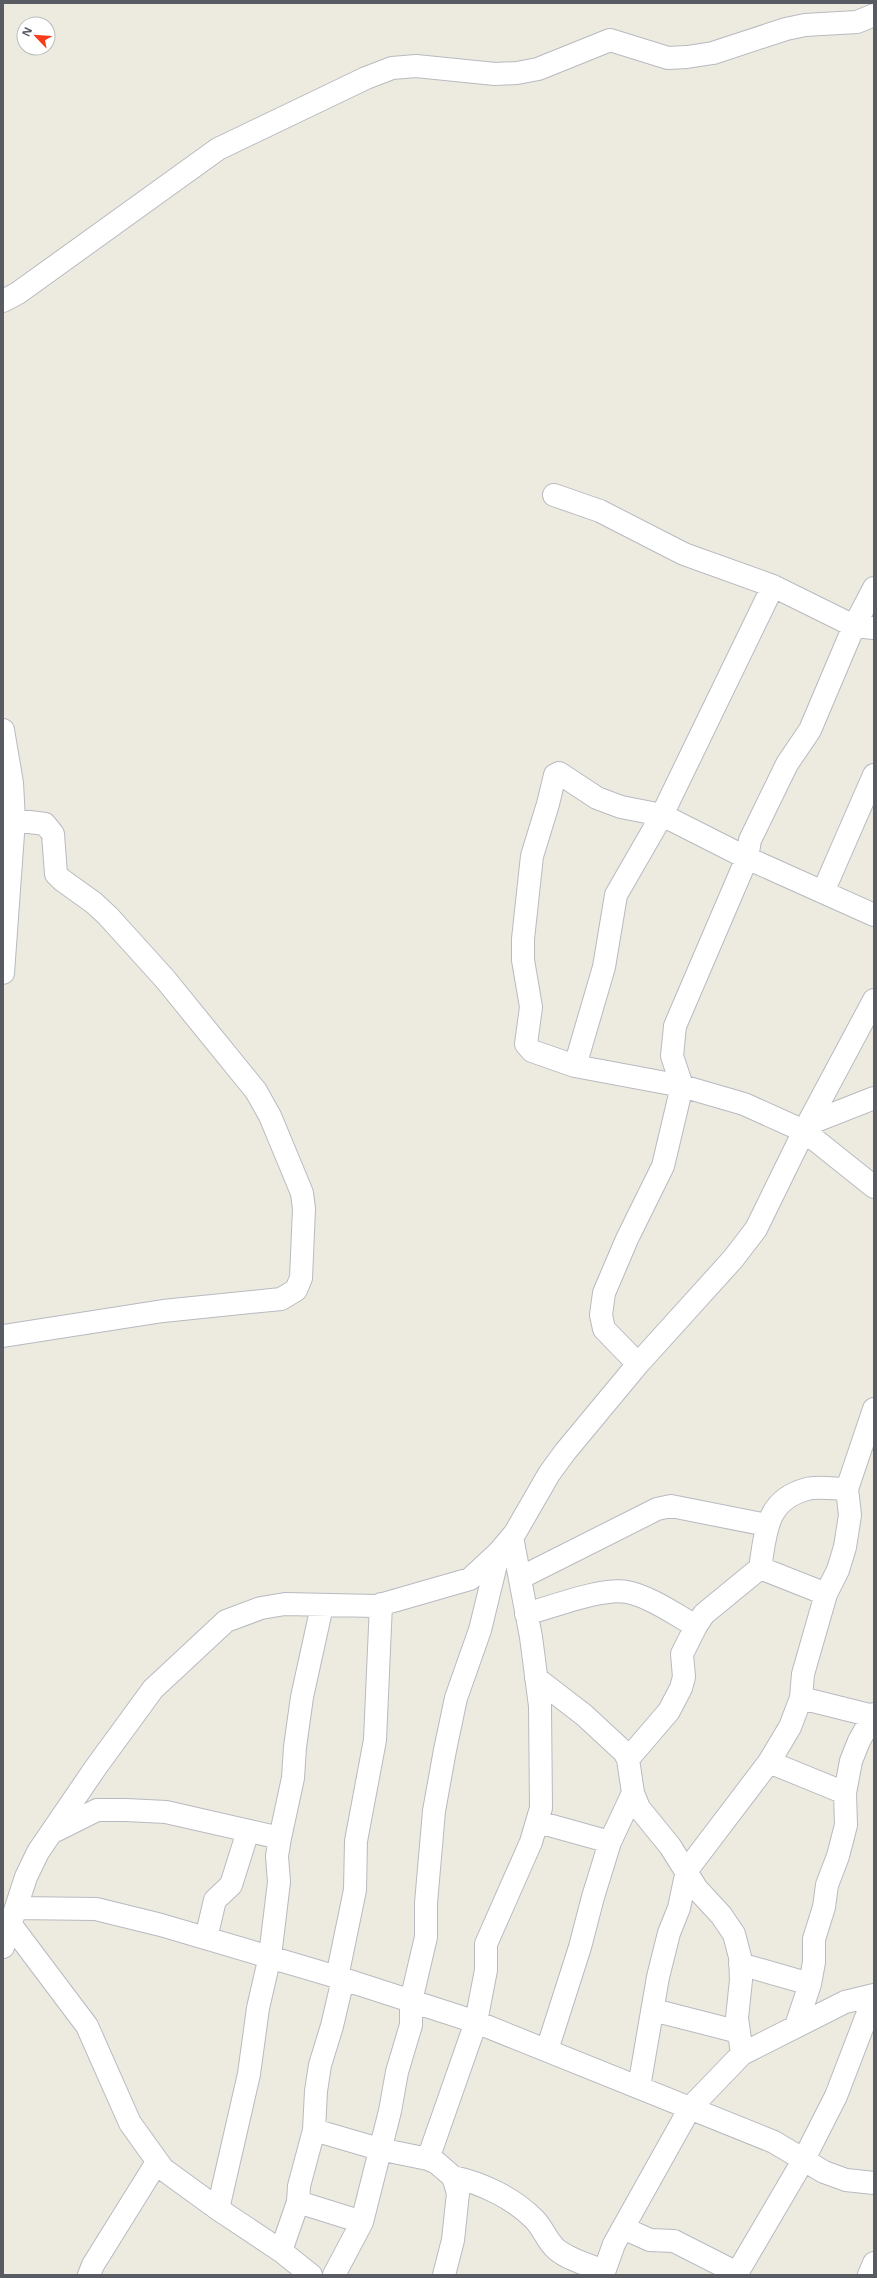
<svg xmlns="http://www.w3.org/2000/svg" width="877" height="2278" font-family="'Open Sans',sans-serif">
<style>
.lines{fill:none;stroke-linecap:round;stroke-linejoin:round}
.minor-casing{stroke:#b7bac0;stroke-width:24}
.minor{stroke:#fff;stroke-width:22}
</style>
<rect width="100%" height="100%" fill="#edebdf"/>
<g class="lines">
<g class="minor-casing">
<path id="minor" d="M 3,301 L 18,293 L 218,149 L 366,78 L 392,68 L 416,66 L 495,74 L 517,73 L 538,69 L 610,40 L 668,58 L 687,57 L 713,53 L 786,29 L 805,25 L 857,22 L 874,15
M 554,495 L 600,511 L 684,554 L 773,586 L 854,626 L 874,628
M 3,730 L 12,783 L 14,820 L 3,973
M 823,892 L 874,775
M 874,915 L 747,858 L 662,815 L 621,807 L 597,798 L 559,773 L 555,775 L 548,804 L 532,856 L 523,939 L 523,960 L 531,1007 L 526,1044 L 532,1051 L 575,1066 L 682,1086 L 744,1104 L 804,1131 L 874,1187
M 575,1066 L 604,967 L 616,895 L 662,815 L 773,586
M 808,1124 L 874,1098
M 3,1336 L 163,1311 L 281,1299 L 296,1290 L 301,1278 L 304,1209 L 302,1193 L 270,1116 L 256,1091 L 165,979 L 108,916 L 94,903 L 62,880 L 56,874 L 53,834 L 45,824 L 14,820
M 638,1364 L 604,1329 L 601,1315 L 604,1293 L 627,1239 L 663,1166 L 682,1086 L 672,1056 L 675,1026 L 747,858 L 750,840 L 787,764 L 810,730 L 854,626 L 874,588
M 760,1568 L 826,1594
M 520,1578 L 657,1509 L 671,1506 L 767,1525
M 526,1614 C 552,1607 603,1587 627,1592 C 649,1596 676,1615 696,1626
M 536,1678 L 584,1715 L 624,1752 L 628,1759 L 633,1793 L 639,1808 L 670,1846 L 697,1889 L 721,1915 L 734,1934 L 740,1957 L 741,1980 L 737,2018 L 742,2054
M 801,1698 L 873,1716
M 628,1759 L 669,1711 L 681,1688 L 684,1677 L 682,1654 L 696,1626 L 704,1614 L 760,1568 C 766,1533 765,1500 807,1489 C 818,1486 835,1489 847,1489
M 769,1762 L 845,1793
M 538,1822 L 610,1842
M 57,1830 L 97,1810 L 126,1810 L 166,1812 L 280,1838
M 16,1908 L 96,1909 L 161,1925 L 337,1977 L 476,2022 L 774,2142 L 824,2172 L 846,2180 L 874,2183
M 11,1925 L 87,2026 L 130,2123 L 163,2169 L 218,2209 L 281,2251 L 311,2275
M 206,1938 L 215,1900 L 231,1885 L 248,1831
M 3,1947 L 26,1877 L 38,1852 L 96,1767 L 153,1689 L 226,1621 L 261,1608 L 285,1604 L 376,1606 L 470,1579 L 499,1552 L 515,1533 L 549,1474 L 565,1452 L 638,1364 L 733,1259 L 756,1229 L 804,1131 L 874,1000
M 740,1964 L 810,1984
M 337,1977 L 355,1890 L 356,1841 L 375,1740 L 381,1604
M 653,2010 L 739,2032
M 796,2026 L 810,1984 L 814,1962 L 814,1939 L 824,1907 L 827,1885 L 838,1856 L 846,1825 L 845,1793 L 851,1761 L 859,1741 L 874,1714
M 547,2050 L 580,1947 L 593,1897 L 610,1842 L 633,1793
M 639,2087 L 658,1977 L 669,1933 L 679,1908 L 687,1870 L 769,1762 L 790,1727 L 801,1698 L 803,1674 L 826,1594 L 838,1570 L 845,1547 L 850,1515 L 847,1489 L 874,1409
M 314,2130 L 379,2149 L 428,2159 L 437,2163 L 453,2177 L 458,2193 L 453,2240 L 444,2275
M 428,2159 L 476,2022 L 486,1970 L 486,1944 L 531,1842 L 541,1808 L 540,1706 L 531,1637 L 512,1537
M 453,2177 C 482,2183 513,2198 534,2219 C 543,2228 547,2241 556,2249 C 569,2260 589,2265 604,2271
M 298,2202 L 362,2222
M 218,2209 L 249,2074 L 258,2008 L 270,1956 L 279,1882 L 277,1856 L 280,1838 L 293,1778 L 295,1747 L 302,1697 L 322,1606
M 623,2228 L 650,2240 L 674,2241 L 737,2273
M 281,2251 L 298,2202 L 299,2186 L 314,2130 L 316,2091 L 320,2065 L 332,2026 L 343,1979
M 89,2275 L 93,2265 L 157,2162
M 334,2275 L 362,2222 L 390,2111 L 397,2072 L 411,2025 L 411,2001 L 426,1937 L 426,1903 L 434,1811 L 445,1750 L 456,1698 L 480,1630 L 499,1552
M 603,2275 L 614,2244 L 690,2108 L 742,2054 L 845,2002 L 874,1995
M 736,2275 L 804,2159 L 836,2096 L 874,1997
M 869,2275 L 874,2263"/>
</g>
<use href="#minor" class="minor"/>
</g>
<rect width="877" height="2278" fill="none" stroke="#585c62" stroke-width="8"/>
<g transform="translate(36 36) rotate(295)"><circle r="19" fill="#ffffff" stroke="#bcbec0"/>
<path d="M0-3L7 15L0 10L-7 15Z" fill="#f63b1b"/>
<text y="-6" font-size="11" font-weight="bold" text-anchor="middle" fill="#585c62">N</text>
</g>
</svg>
